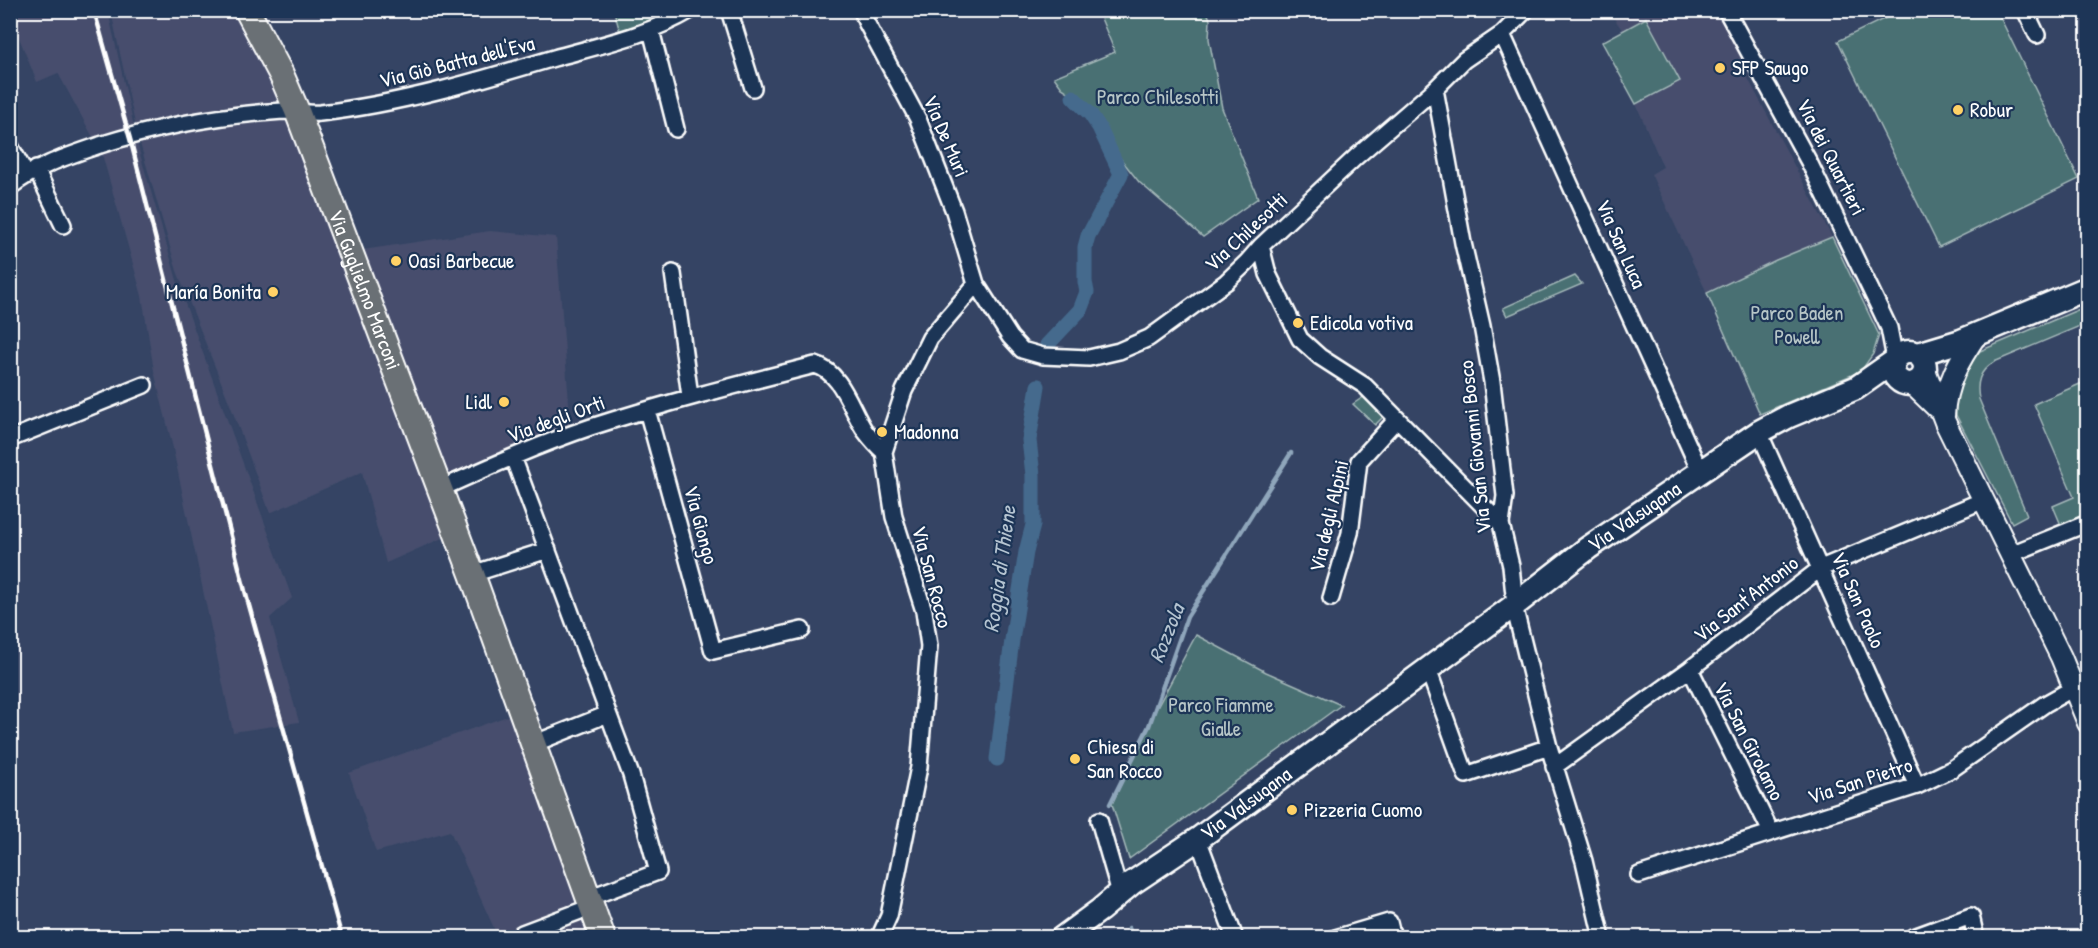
<svg xmlns="http://www.w3.org/2000/svg" width="2098" height="948" font-family="'Patrick Hand',sans-serif">
<style>
.built{fill:#464e6d}
.green{fill:#4a7073;stroke:#a4b8b9;stroke-width:1.5}
.lines{fill:none;stroke-linecap:round;stroke-linejoin:round}
.stream{stroke:#8fa6bb;stroke-width:4.5}
.canal{stroke:#456b8d;stroke-width:15}
.minor-casing{stroke:#fff;stroke-width:20}
.tertiary-casing{stroke:#fff;stroke-width:24}
.secondary-casing{stroke:#fff;stroke-width:27}
.primary-casing{stroke:#fff;stroke-width:28}
.minor{stroke:#1d3557;stroke-width:15}
.tertiary{stroke:#1d3557;stroke-width:20}
.secondary{stroke:#1d3557;stroke-width:22}
.primary{stroke:#6a7074;stroke-width:24}
.rail{stroke:#fff;stroke-width:4.5}
.poi-dot{fill:#ffd166;stroke:#1d3557;stroke-width:2}
.labels{text-anchor:middle;stroke-width:4.5;stroke-linejoin:round;paint-order:stroke}
.street-label{font-size:21px;fill:#fff;stroke:#1d3557}
.poi-label{font-size:21px;fill:#fff;stroke:#1d3557;text-anchor:start}
.park-label{font-size:21px;fill:#b7c6c7;stroke:#1d3557}
.water-label{font-size:22px;font-style:italic;fill:#b5c4d1;stroke:#1d3557}
</style>
<rect width="100%" height="100%" fill="#354464"/>
<filter id="ink" filterUnits="userSpaceOnUse"><feTurbulence type="fractalNoise" baseFrequency=".0167" numOctaves="2"/><feDisplacementMap in="SourceGraphic" scale="12" xChannelSelector="R" yChannelSelector="G"/><feConvolveMatrix kernelMatrix="1 2 1 2 8 2 1 2 1" color-interpolation-filters="sRGB"/></filter>
<g filter="url(#ink)">
<path class="built" d="M 10,11 L 108,11 L 140,154 L 179,287 L 292,598 L 270,618 L 299,722 L 233,732 L 172,444 L 154,371 L 142,296 L 102,154 L 58,73 L 37,82 L 11,18 Z
M 111,11 L 237,11 L 284,106 L 349,252 L 490,231 L 556,237 L 571,428 L 450,482 L 456,532 L 386,563 L 362,472 L 270,513 L 231,407 L 177,271 L 137,133 Z
M 1609,11 L 1717,11 L 1742,52 L 1743,69 L 1832,237 L 1776,260 L 1707,293 L 1651,174 L 1663,167 L 1636,104 L 1679,81 L 1646,18 L 1623,31 Z
M 521,711 L 603,937 L 498,937 L 450,831 L 376,852 L 349,773 Z"/>
<path class="green" d="M 614,11 L 674,11 L 620,32 Z
M 1098,11 L 1207,11 L 1210,20 L 1209,39 L 1222,108 L 1258,198 L 1203,237 L 1139,182 L 1117,154 L 1102,124 L 1078,98 L 1062,88 L 1054,77 L 1115,52 Z
M 1900,11 L 1997,11 L 2079,179 L 1939,247 L 1838,41 Z
M 1646,18 L 1680,81 L 1636,104 L 1602,42 Z
M 1832,237 L 1879,335 L 1873,354 L 1861,371 L 1760,414 L 1707,293 L 1776,260 Z
M 1575,276 L 1582,284 L 1507,316 L 1503,308 Z
M 2087,306 L 2087,323 L 1994,362 C 1979,371 1976,383 1979,399 L 2027,515 L 2012,523 L 1956,415 C 1954,391 1963,368 1980,351 Z
M 2087,381 L 2087,513 L 2061,525 L 2053,506 L 2074,497 L 2034,404 Z
M 1365,396 L 1384,416 L 1375,425 L 1353,404 Z
M 1196,635 L 1266,672 L 1341,705 L 1129,859 L 1112,804 L 1151,719 Z"/>
<g class="lines">
<path class="stream" d="M 1110,804 L 1149,726 L 1187,617 L 1291,453
M 1129,928 L 1132,938"/>
<path class="canal" d="M 1047,345 L 1080,310 L 1087,292 L 1085,282 L 1085,247 L 1088,236 L 1121,174 L 1099,127 L 1091,115 L 1073,97
M 997,759 L 1012,640 L 1026,552 L 1033,525 L 1033,475 L 1029,440 L 1038,386"/>
<g class="minor-casing">
<path id="minor" d="M 729,10 L 753,88
M 862,10 L 866,22 L 918,119 L 954,211 L 976,284 L 1010,337 L 1022,350 L 1043,356 L 1089,358 L 1119,351 L 1149,338 L 1226,282 L 1247,262 L 1261,246 L 1356,157 L 1435,89 L 1464,60 L 1502,34 L 1526,10
M 1726,10 L 1809,162 L 1880,309 L 1889,328 L 1895,359
M 2025,10 L 2037,35
M 651,30 L 676,129
M 1502,34 L 1700,471
M 1435,89 L 1463,243 L 1482,326 L 1492,382 L 1505,496 L 1501,524 L 1511,566 L 1516,614 L 1549,747 L 1584,861 L 1602,938
M 10,146 L 26,174
M 36,169 L 63,225
M 10,187 C 38,165 68,156 100,145 C 160,126 221,115 283,111 C 295,111 308,114 320,113 C 400,104 477,81 554,58 C 601,45 649,35 691,10
M 1261,246 L 1268,274 L 1300,339 L 1320,357 L 1365,386 L 1501,524
M 673,273 L 690,396
M 647,410 L 713,651 L 802,630
M 1759,432 L 1917,786
M 10,439 L 144,385
M 513,457 L 631,775 L 658,872 L 588,898
M 440,489 C 489,467 540,444 591,427 C 665,403 740,384 815,365 C 842,372 851,410 865,431 C 871,439 877,446 884,452
M 2011,554 L 2088,523
M 472,574 L 548,550
M 1331,598 L 1350,533 L 1359,461 L 1397,419
M 1428,669 L 1466,775 L 1549,747
M 1690,669 L 1771,832
M 533,744 L 608,714
M 1554,767 L 1690,669 L 1821,568 L 1984,500
M 1099,820 L 1120,893
M 1198,839 L 1235,938
M 1639,875 L 1917,786 L 1952,769 L 2045,704 L 2088,680
M 522,933 L 591,907
M 879,938 L 889,916 L 919,767 L 929,646 L 924,611 L 894,517 L 884,452 L 904,391 L 930,338 L 976,284
M 1335,938 L 1389,922 L 1393,938
M 1911,938 L 1971,916 L 1976,938"/>
</g>
<g class="tertiary-casing">
<path id="tertiary" d="M 1925,370 L 1945,422 L 2061,657 L 2088,723
M 1912,384 L 1937,408
M 1944,416 C 1945,384 1960,359 1977,334"/>
</g>
<g class="secondary-casing">
<g id="secondary">
<circle cx="1909" cy="368" r="16"/>
<path d="M 1918,354 L 1961,341 L 2088,288"/>
<path id="s1" d="M 1062,938 L 1100,910 L 1132,883 L 1198,839 L 1516,604 L 1588,548 L 1759,432 L 1789,416 L 1856,388 L 1893,362"/>
</g>
</g>
<g class="primary-casing">
<g id="primary">
<path id="s2" d="M 247,10 L 281,74 L 297,111 L 472,574 L 603,938"/>
</g>
</g>
<use href="#minor" class="minor"/>
<use href="#tertiary" class="tertiary"/>
<use href="#secondary" class="secondary"/>
<use href="#primary" class="primary"/>
<path class="rail" d="M 94,10 L 132,146 L 245,591 L 342,938"/>
</g>
</g>
<g class="poi-dot">
<circle cx="1720" cy="68" r="6"/>
<circle cx="1958" cy="110" r="6"/>
<circle cx="396" cy="261" r="6"/>
<circle cx="273" cy="292" r="6"/>
<circle cx="1298" cy="323" r="6"/>
<circle cx="504" cy="402" r="6"/>
<circle cx="882" cy="432" r="6"/>
<circle cx="1075" cy="759" r="6"/>
<circle cx="1292" cy="810" r="6"/>
</g>
<g class="labels">
<g class="street-label">
<text transform="translate(457 62) rotate(-14)" y="7">Via Giò Batta dell'Eva</text>
<text transform="translate(946 136) rotate(67)" y="7">Via De Muri</text>
<text transform="translate(1831 157) rotate(63)" y="7">Via dei Quartieri</text>
<text transform="translate(1246 232) rotate(-43)" y="7">Via Chilesotti</text>
<text transform="translate(1621 244) rotate(66)" y="7">Via San Luca</text>
<text dy="7" stroke="none"><textPath href="#s2" startOffset="304">Via Guglielmo Marconi</textPath></text>
<text transform="translate(556 419) rotate(-20)" y="7">Via degli Orti</text>
<text transform="translate(1475 447) rotate(-96)" y="7">Via San Giovanni Bosco</text>
<text transform="translate(1329 516) rotate(-77)" y="7">Via degli Alpini</text>
<text dy="7" stroke="none"><textPath href="#s1" startOffset="711">Via Valsugana</textPath></text>
<text transform="translate(701 525) rotate(75)" y="7">Via Giongo</text>
<text transform="translate(932 577) rotate(75)" y="7">Via San Rocco</text>
<text transform="translate(1746 599) rotate(-38)" y="7">Via Sant'Antonio</text>
<text transform="translate(1858 600) rotate(66)" y="7">Via San Paolo</text>
<text transform="translate(1749 741) rotate(63)" y="7">Via San Girolamo</text>
<text transform="translate(1860 781) rotate(-18)" y="7">Via San Pietro</text>
<text dy="7" stroke="none"><textPath href="#s1" startOffset="228">Via Valsugana</textPath></text>
</g>
<g class="poi-label">
<text x="1732" y="75">SFP Saugo</text>
<text x="1970" y="117">Robur</text>
<text x="408" y="268">Oasi Barbecue</text>
<text x="261" y="299" text-anchor="end">María Bonita</text>
<text x="1310" y="330">Edicola votiva</text>
<text x="492" y="409" text-anchor="end">Lidl</text>
<text x="894" y="439">Madonna</text>
<text x="1087" y="754">Chiesa di<tspan x="1087" dy="24">San Rocco</tspan></text>
<text x="1304" y="817">Pizzeria Cuomo</text>
</g>
<g class="park-label">
<text x="1158" y="104">Parco Chilesotti</text>
<text x="1797" y="320">Parco Baden<tspan x="1797" dy="24">Powell</tspan></text>
<text x="1221" y="712">Parco Fiamme<tspan x="1221" dy="24">Gialle</tspan></text>
</g>
<g class="water-label">
<text transform="translate(999 569) rotate(-82)" y="8">Roggia di Thiene</text>
<text transform="translate(1166 633) rotate(-68)" y="8">Rozzola</text>
</g>
</g>
<rect width="2098" height="948" fill="none" stroke="#1d3557" stroke-width="36"/>
<rect x="18" y="18" width="2062" height="912" fill="none" stroke="#fff" stroke-width="2" filter="url(#ink)"/>
</svg>
